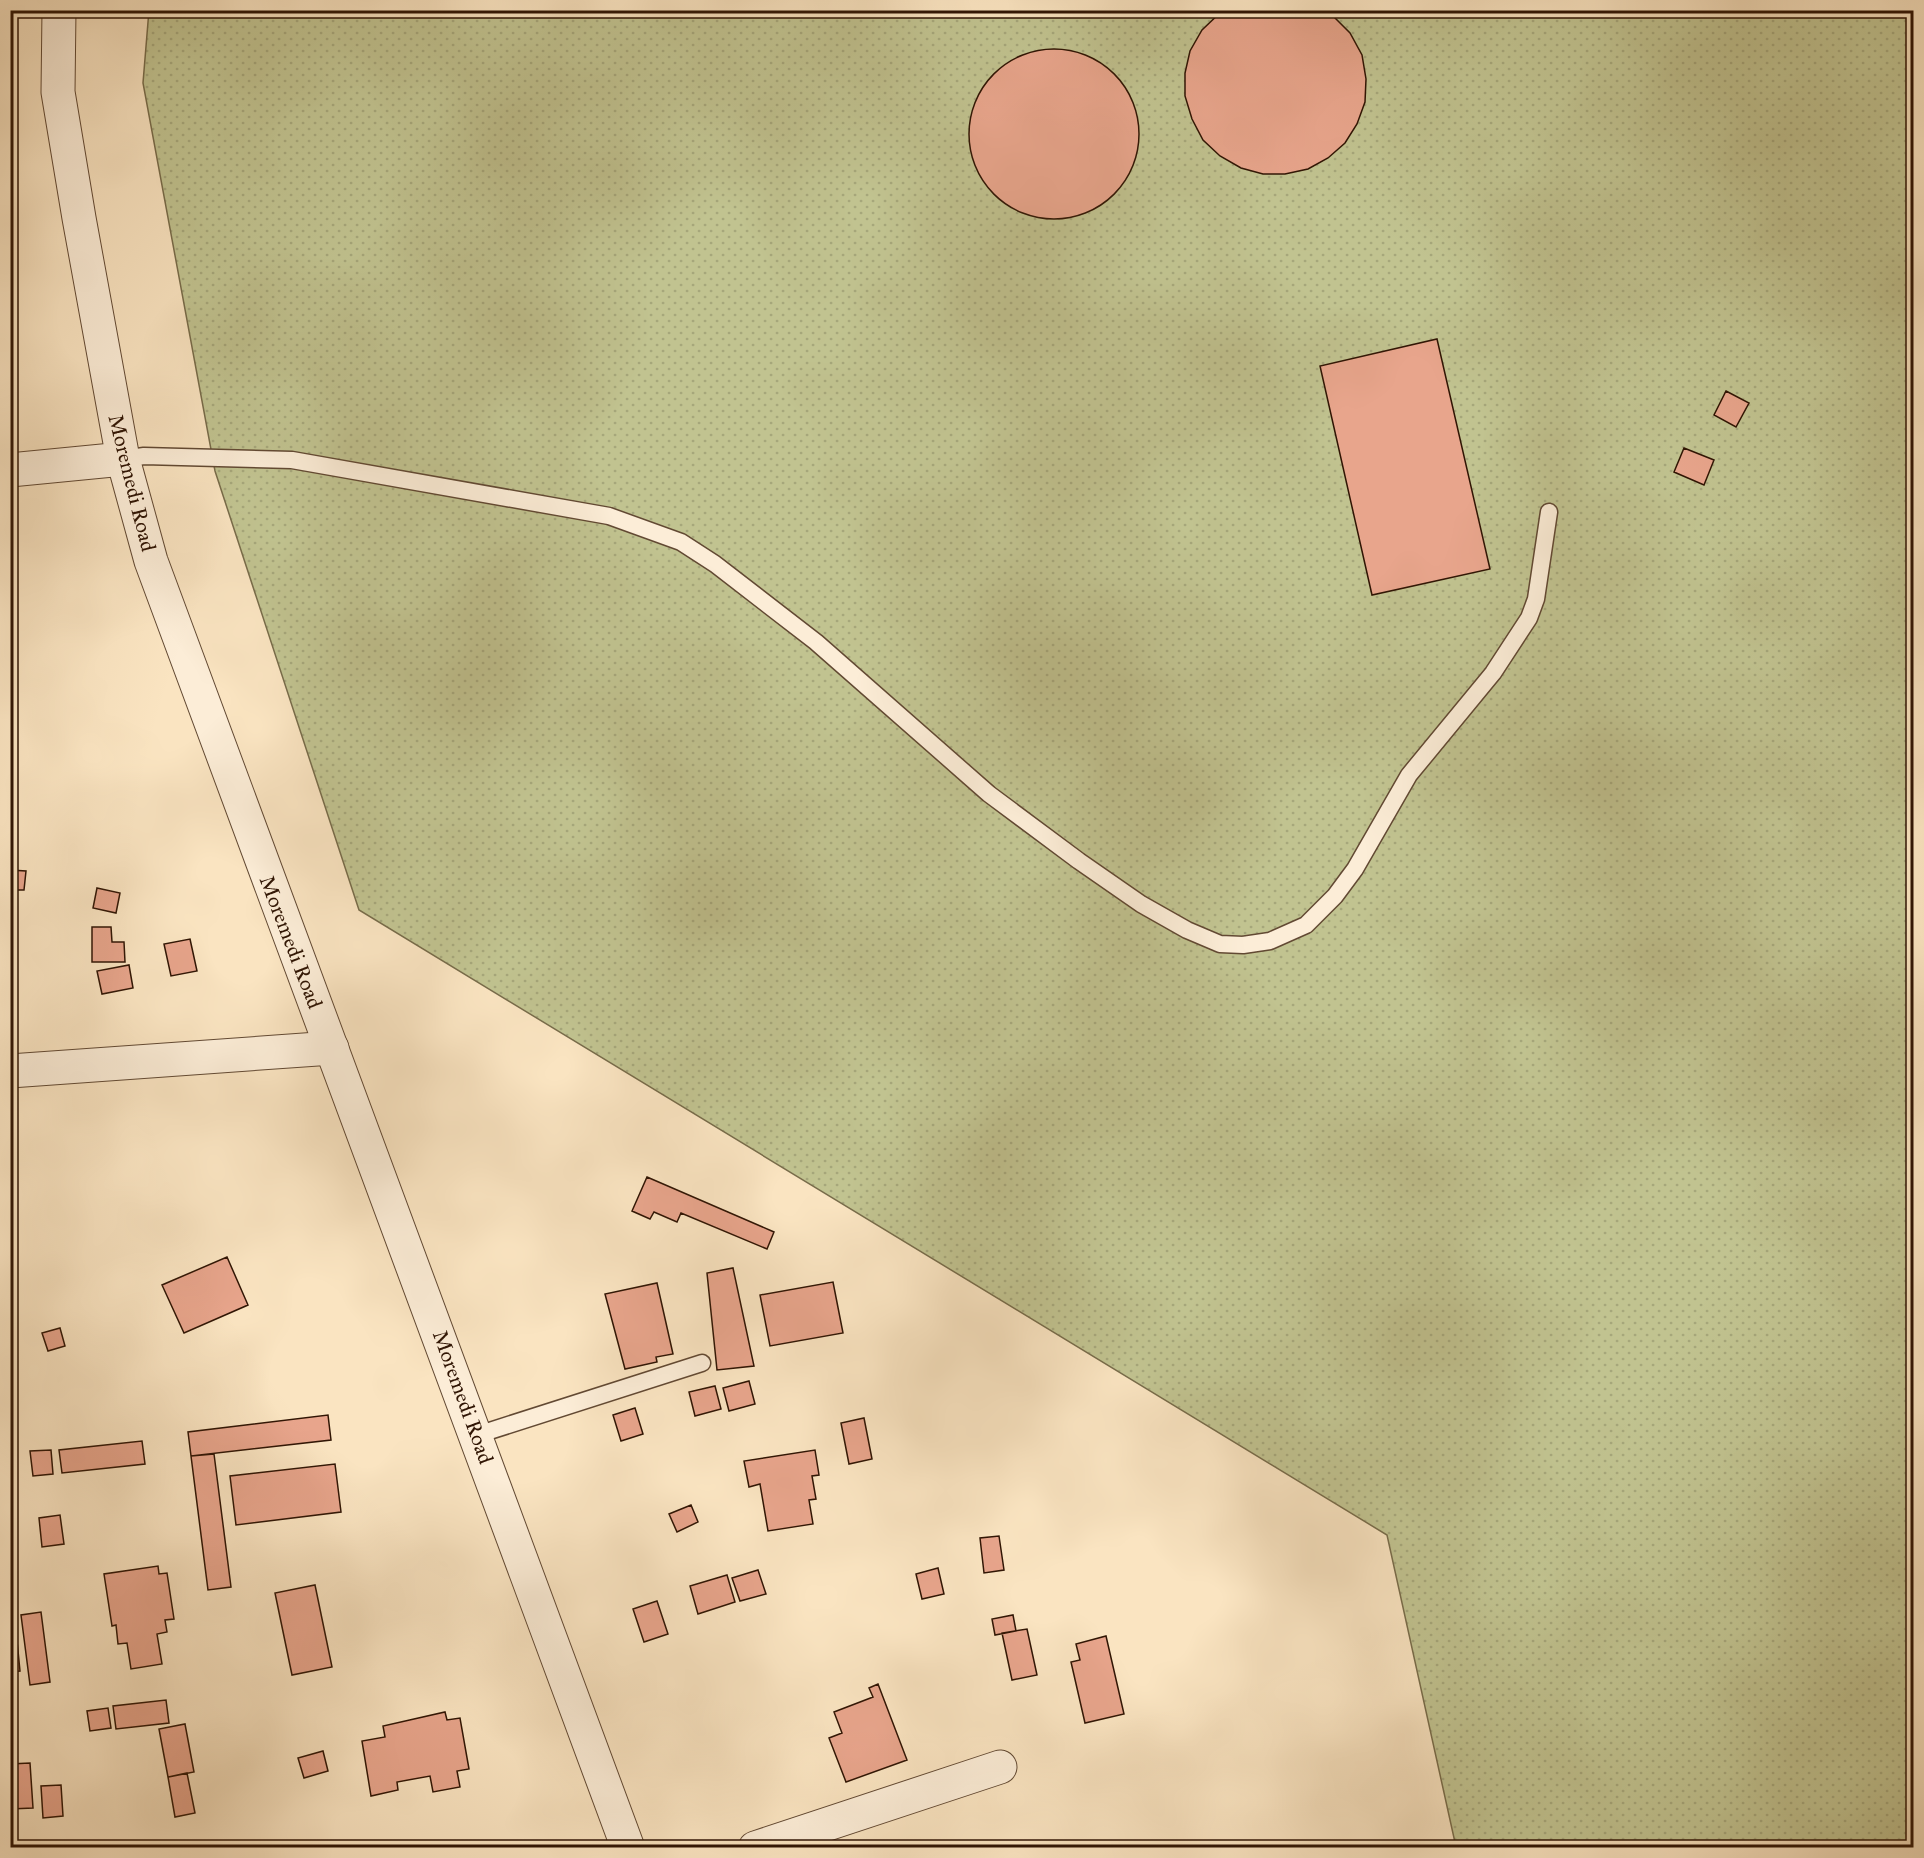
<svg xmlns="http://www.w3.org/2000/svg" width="1924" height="1858" font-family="'IM FELL Great Primer',serif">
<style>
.grass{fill:url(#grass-dots);stroke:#786c4a;stroke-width:1.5}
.building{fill:#e8a58c;stroke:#301504;stroke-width:1.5}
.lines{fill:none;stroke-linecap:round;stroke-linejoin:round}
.service-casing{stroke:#624933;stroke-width:19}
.minor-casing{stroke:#624933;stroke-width:35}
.tertiary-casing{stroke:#624933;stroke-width:35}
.service{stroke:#fcedd7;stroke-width:16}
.minor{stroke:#fcedd7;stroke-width:33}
.tertiary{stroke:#fcedd7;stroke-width:33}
.labels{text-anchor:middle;stroke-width:4.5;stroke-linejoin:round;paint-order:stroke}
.street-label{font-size:21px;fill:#301504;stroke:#fcedd7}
</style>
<defs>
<pattern id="grass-dots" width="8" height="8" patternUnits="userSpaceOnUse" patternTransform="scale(1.5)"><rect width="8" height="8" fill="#c1c390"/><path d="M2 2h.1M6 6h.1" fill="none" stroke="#a6a77b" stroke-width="1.8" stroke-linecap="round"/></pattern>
</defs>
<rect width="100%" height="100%" fill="#fae4c1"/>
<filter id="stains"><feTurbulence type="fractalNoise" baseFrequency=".00333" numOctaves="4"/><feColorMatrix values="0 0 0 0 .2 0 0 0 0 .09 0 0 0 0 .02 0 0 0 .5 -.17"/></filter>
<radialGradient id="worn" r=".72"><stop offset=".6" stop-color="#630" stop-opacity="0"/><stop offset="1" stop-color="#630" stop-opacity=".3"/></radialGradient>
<path class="grass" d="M 149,10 L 1913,11 L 1913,1847 L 1456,1847 L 1387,1535 L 359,910 L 215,471 L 143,83 Z"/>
<path class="building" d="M 1223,10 L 1327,10 L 1350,33 L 1362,55 L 1366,79 L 1365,102 L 1357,124 L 1345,143 L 1328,158 L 1308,169 L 1285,174 L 1263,174 L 1241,168 L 1220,156 L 1203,140 L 1192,119 L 1185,96 L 1185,73 L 1190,51 L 1202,30 Z
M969 134a85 85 0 1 1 170 0a85 85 0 1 1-170 0Z
M 1437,339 L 1490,569 L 1372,595 L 1320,366 Z
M 1726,391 L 1749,403 L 1736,427 L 1714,415 Z
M 1684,448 L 1714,460 L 1704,485 L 1674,472 Z
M 10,870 L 26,871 L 24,890 L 10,890 Z
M 97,888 L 120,893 L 116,913 L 93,908 Z
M 92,927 L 111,927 L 112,942 L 124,942 L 125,962 L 92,962 Z
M 190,939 L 197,971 L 171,976 L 164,944 Z
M 129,965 L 133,988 L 102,994 L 97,971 Z
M 647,1177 L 774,1232 L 767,1249 L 681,1213 L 677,1222 L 654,1212 L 650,1219 L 632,1211 Z
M 227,1257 L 248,1305 L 184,1333 L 162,1285 Z
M 733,1268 L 754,1366 L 717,1370 L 707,1273 Z
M 833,1282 L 843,1333 L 770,1346 L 760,1295 Z
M 657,1283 L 673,1354 L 656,1357 L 657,1362 L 625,1369 L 605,1294 Z
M 60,1328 L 65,1346 L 48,1351 L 42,1333 Z
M 749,1381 L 755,1404 L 729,1411 L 723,1388 Z
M 715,1386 L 721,1409 L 695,1416 L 689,1392 Z
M 635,1408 L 643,1434 L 621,1441 L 613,1415 Z
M 328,1415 L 331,1440 L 191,1456 L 188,1432 Z
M 864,1418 L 872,1459 L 849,1464 L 841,1423 Z
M 142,1441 L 145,1464 L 62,1473 L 59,1450 Z
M 51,1450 L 53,1474 L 33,1476 L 30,1451 Z
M 815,1450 L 819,1475 L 812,1476 L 816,1499 L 809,1500 L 813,1524 L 768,1531 L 760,1484 L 749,1487 L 744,1461 Z
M 214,1454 L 231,1587 L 208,1590 L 191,1456 Z
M 335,1464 L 341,1512 L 236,1525 L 230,1476 Z
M 691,1505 L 698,1522 L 677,1532 L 669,1514 Z
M 60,1515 L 64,1544 L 42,1547 L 39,1518 Z
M 999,1536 L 1004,1570 L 984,1573 L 980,1538 Z
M 158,1566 L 159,1574 L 167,1573 L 174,1619 L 165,1620 L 167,1632 L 157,1634 L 162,1664 L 131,1669 L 127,1643 L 118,1644 L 116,1625 L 112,1626 L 104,1574 Z
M 938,1568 L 944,1594 L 922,1599 L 916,1574 Z
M 10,1570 L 20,1671 L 10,1672 Z
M 758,1570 L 766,1594 L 740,1601 L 732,1578 Z
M 727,1575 L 735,1602 L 698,1614 L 690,1586 Z
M 315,1585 L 332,1667 L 292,1675 L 275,1593 Z
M 657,1601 L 668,1634 L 644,1642 L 633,1609 Z
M 41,1612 L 50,1682 L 30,1685 L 21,1615 Z
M 1013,1615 L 1016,1631 L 995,1635 L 992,1619 Z
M 1027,1629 L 1037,1675 L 1012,1680 L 1002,1633 Z
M 1106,1636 L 1124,1714 L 1085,1723 L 1071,1662 L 1080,1660 L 1076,1644 Z
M 878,1684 L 907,1760 L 846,1782 L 829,1738 L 842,1733 L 834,1712 L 873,1697 L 869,1688 Z
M 166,1700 L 169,1723 L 116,1729 L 113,1706 Z
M 108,1708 L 111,1728 L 90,1731 L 87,1711 Z
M 445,1712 L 447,1720 L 460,1718 L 469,1769 L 457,1771 L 460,1787 L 433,1792 L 430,1776 L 397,1782 L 398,1790 L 371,1796 L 362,1741 L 385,1737 L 383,1726 Z
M 185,1724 L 194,1772 L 168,1777 L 159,1729 Z
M 323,1751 L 328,1771 L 304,1778 L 298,1758 Z
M 30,1763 L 33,1808 L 10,1809 L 10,1764 Z
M 187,1773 L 195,1813 L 175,1817 L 168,1777 Z
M 61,1785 L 63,1816 L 43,1818 L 41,1786 Z"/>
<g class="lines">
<g class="service-casing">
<path id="service" d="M 123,459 L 144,456 L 292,460 L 609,516 L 681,542 L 715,564 L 816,642 L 989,794 L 1079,861 L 1141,904 L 1187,930 L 1220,944 L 1243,945 L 1270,941 L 1306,925 L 1335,896 L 1355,869 L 1409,775 L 1493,673 L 1529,618 L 1536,599 L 1549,512
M 477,1435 L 702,1363"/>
</g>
<g class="minor-casing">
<path id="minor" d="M 10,470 L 123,459
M 10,1071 L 332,1048
M 755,1848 L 1000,1767"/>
</g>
<g class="tertiary-casing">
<path id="tertiary" d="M 59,10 L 58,92 L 79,218 L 123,459 L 151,561 L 628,1848"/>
</g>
<use href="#service" class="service"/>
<use href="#minor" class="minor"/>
<use href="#tertiary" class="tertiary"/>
</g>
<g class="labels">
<g class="street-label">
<text transform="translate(132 483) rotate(76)" y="7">Moremedi Road</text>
<text transform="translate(291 942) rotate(69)" y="7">Moremedi Road</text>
<text transform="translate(463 1397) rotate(70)" y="7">Moremedi Road</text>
</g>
</g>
<rect width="1924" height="1858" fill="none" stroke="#fae4c1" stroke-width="36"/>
<rect x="12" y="12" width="1900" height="1834" fill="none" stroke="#301504" stroke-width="3"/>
<rect x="18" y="18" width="1888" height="1822" fill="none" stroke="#301504" stroke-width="1.5"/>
<rect width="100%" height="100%" filter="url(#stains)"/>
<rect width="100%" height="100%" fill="url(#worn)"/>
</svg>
